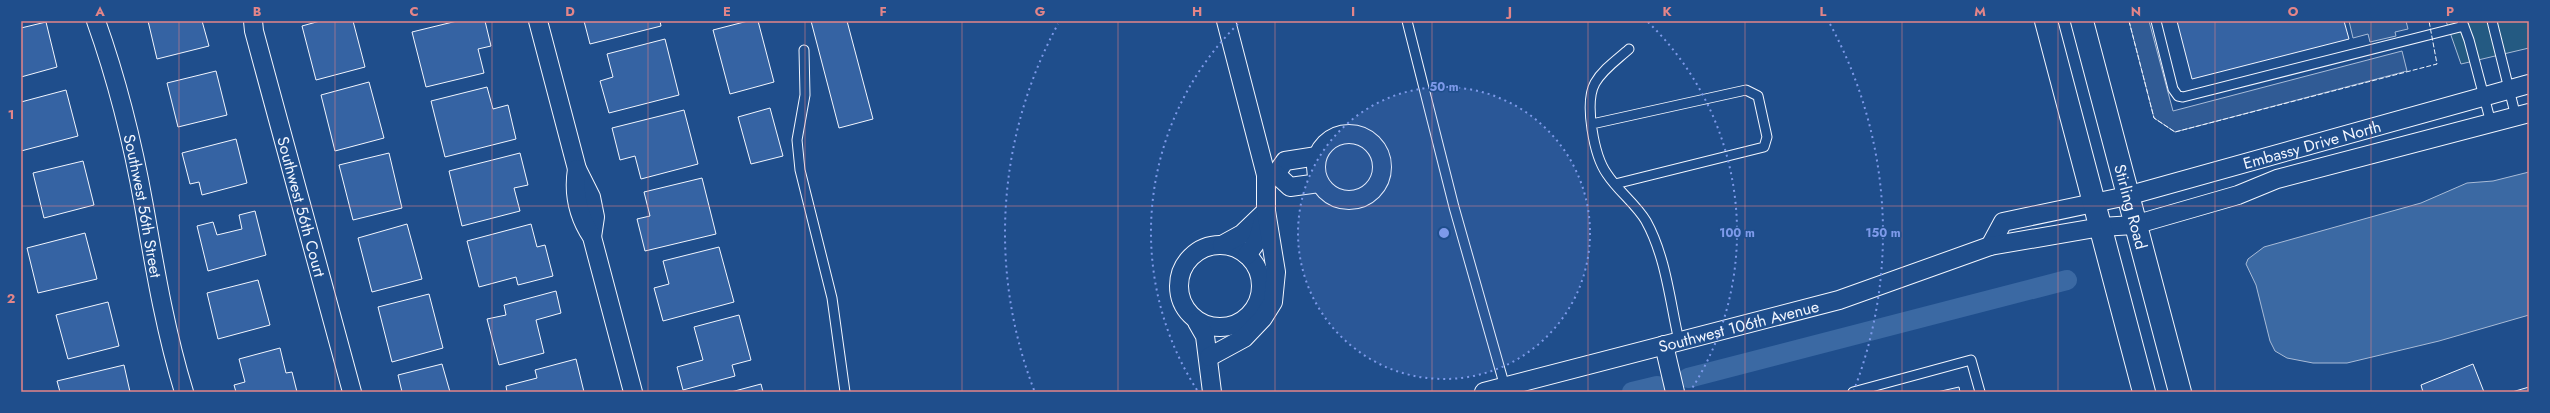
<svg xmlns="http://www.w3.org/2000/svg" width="2550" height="413" font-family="Jost,sans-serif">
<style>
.green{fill:#245a82;stroke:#a8bbd7}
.parking{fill:#305b95;stroke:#a8bbd7}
.water{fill:#3b69a3;stroke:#a8bbd7}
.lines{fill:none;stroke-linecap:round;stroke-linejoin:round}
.canal{stroke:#3b69a3;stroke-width:20}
.building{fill:#3563a3;stroke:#f2f6ff}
.service-casing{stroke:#f2f6ff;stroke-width:11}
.minor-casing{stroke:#f2f6ff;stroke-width:20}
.primary-casing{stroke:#f2f6ff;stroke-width:24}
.service{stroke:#1f4e8c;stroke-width:9}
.minor{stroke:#1f4e8c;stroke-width:18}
.primary{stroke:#1f4e8c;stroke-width:22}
.fence{stroke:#f2f6ff;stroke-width:1;stroke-dasharray:5 2;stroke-linecap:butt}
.grid{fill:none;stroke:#e38589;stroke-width:1;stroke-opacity:0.55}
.ring{fill:none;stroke:#7d9aea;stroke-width:2;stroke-dasharray:2 4}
.labels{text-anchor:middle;stroke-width:3;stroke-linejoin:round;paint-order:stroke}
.street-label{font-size:16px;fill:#f2f6ff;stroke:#1f4e8c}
.centre{fill:#7d9aea;stroke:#1f4e8c;stroke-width:2}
.ring-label{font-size:12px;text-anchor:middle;font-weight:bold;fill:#7d9aea;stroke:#1f4e8c;stroke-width:3;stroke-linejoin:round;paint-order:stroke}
.neatline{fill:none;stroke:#e38589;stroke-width:1.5}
.grid-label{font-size:13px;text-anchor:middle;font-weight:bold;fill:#e38589}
</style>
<rect width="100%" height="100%" fill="#1f4e8c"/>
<path class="green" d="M 2446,21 L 2529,21 L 2529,48 L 2461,64 Z"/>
<path class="parking" d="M 2129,21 L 2149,21 L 2173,111 L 2402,51 L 2407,71 L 2175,132 L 2154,118 Z
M 2349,21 L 2406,21 L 2408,29 L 2395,32 L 2396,36 L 2370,42 L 2368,34 L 2353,38 Z"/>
<path class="water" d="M 2529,172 L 2529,315 L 2439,341 L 2347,363 L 2313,363 L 2287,358 L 2275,351 L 2270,341 L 2256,285 L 2246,264 L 2248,259 L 2264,247 L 2421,203 L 2467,183 L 2493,181 Z"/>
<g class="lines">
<path class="canal" d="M 1688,378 L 2067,280
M 1632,392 L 1657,386"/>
</g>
<path class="building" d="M 148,21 L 202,21 L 209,46 L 157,59 Z
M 320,21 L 353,21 L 365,67 L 316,80 L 302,26 Z
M 457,21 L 485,21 L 491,46 L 478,49 L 484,73 L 426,87 L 412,32 Z
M 584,21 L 660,21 L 661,26 L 590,44 Z
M 748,21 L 758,21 L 774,82 L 730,94 L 713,30 Z
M 811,21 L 847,21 L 873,119 L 839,128 Z
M 2177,21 L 2344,21 L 2349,39 L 2192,79 Z
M 46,22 L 57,67 L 21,77 L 21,28 Z
M 665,39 L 679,95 L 609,113 L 600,81 L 613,77 L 607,54 Z
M 216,71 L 227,115 L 178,127 L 167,83 Z
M 369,82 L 384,138 L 335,151 L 321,95 Z
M 487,87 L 493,109 L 508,105 L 516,139 L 445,157 L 431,101 Z
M 66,90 L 78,136 L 21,151 L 21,102 Z
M 770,108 L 783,156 L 751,164 L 738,117 Z
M 684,110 L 698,164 L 641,179 L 635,156 L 620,160 L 612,128 Z
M 236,139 L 247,183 L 202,195 L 199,182 L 190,184 L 182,153 Z
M 389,153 L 402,208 L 353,220 L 339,165 Z
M 520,153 L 528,185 L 514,188 L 520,211 L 462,226 L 449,171 Z
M 83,161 L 94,205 L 44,218 L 33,173 Z
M 702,178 L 716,234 L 645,251 L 637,219 L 650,216 L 644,192 Z
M 255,211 L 266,255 L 208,271 L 197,226 L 213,222 L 217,235 L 242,229 L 239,215 Z
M 407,224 L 422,279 L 372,292 L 358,238 Z
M 531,224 L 537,247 L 545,245 L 553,276 L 518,285 L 516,277 L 479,287 L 467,241 Z
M 85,233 L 97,279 L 38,293 L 27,248 Z
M 719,247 L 734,302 L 663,321 L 654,288 L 669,284 L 663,261 Z
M 258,280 L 270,325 L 218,339 L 207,293 Z
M 556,291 L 561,313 L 536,320 L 544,353 L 499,365 L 487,319 L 506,315 L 504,305 Z
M 429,294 L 443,348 L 392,362 L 378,307 Z
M 108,302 L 119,346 L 68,359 L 56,315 Z
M 739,315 L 751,360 L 732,365 L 735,376 L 683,390 L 677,367 L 703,360 L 694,327 Z
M 280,348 L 286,373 L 292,372 L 297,392 L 236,392 L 234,385 L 245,382 L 239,359 Z
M 576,359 L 584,392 L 507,392 L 506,386 L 537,378 L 535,370 Z
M 442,364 L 450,392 L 402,392 L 398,375 Z
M 2473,364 L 2484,392 L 2423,392 L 2421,385 Z
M 124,365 L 130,392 L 60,392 L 57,381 Z
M 761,384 L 763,392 L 731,392 Z
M 1959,387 L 1960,392 L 1937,392 Z
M 2529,387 L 2529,392 L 2512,392 Z"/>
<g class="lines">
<g class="service-casing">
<path id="service" d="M 1407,21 L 1454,207 L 1505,387
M 2156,21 L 2173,89 L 2178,96 L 2183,97 L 2464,26
M 2462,21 L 2469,40 L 2491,123
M 2492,21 L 2516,117
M 1629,49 C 1618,59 1603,69 1595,83 C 1584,103 1594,156 1607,174 C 1618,191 1636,204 1646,221 C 1666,257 1670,302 1679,341
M 804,50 L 805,95 L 797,140 L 800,170 L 832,298 L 845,392
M 1592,124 L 1746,90 L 1758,96 L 1767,137 L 1764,147 L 1615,184
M 1853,392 L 1971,360 L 1980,392"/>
</g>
<g class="minor-casing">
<g id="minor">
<path id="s1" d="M 96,21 C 117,80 133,144 144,206 C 155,269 165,330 184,392"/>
<path id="s2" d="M 253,21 L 254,31 L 352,392"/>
<path d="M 538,21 L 577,169 L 591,197 L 595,217 L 592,237"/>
<circle cx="1349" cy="167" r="33"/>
<path d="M 577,169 C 573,194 578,216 592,237 L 633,392"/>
<path d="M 1276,174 L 1285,161 L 1317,156"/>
<path d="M 1266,175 L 1276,174 L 1290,187 L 1319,183"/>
<circle cx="1220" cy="286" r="41"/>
<path d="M 1222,245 L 1242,234 L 1266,211"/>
<path id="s3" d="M 1990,246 L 2003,222 L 2127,196 L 2529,84"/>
<path d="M 1247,255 L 1258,240 L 1264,217"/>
<path d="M 1197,322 L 1205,336 L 1212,392"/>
<path d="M 1664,345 L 1675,392"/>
<path d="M 1209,357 L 1244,338 L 1263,318 L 1273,302 L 1276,272 L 1266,211 L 1266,175 L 1226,21"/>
<path id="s4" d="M 1484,392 L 1839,300 L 1990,246 L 2101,227 L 2134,225 L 2238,195 L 2277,179 L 2529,113"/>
</g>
</g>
<g class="primary-casing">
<g id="primary">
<path d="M 2046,21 L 2144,392"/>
<path id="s5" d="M 2082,21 L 2180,392"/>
</g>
</g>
<use href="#service" class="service"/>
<use href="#minor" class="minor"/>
<use href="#primary" class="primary"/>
<path class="fence" d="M 2129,21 L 2154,118 L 2175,132 L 2437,64 L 2429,21"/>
</g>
<path class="grid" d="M 179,21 L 179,392M 335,21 L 335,392M 492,21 L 492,392M 648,21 L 648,392M 805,21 L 805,392M 962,21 L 962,392M 1118,21 L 1118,392M 1275,21 L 1275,392M 1432,21 L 1432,392M 1588,21 L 1588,392M 1745,21 L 1745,392M 1902,21 L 1902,392M 2058,21 L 2058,392M 2215,21 L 2215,392M 2371,21 L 2371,392M 21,206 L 2529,206"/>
<circle cx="1444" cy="233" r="146" fill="#7d9aea" fill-opacity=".12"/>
<g class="ring">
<circle cx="1444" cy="233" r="146"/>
<path d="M1197 390A293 293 0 0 1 1240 22M1648 22A293 293 0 0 1 1691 390"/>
<path d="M1034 390A439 439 0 0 1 1058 24M1830 24A439 439 0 0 1 1854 390"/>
</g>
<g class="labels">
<g class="street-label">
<text dy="6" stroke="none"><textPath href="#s3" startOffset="346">Embassy Drive North</textPath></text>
<text dy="6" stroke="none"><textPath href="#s1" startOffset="191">Southwest 56th Street</textPath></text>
<text dy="6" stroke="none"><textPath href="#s2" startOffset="192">Southwest 56th Court</textPath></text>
<text dy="6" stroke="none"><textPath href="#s5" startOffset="192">Stirling Road</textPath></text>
<text dy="6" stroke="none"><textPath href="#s4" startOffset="263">Southwest 106th Avenue</textPath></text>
</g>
</g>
<circle cx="1444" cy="233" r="6" class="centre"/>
<g class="ring-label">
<text x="1444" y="91">50 m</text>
<text x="1737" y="237">100 m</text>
<text x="1883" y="237">150 m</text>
</g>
<rect width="2550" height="413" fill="none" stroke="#1f4e8c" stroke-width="44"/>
<rect x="22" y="22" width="2506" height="369" class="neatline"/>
<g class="grid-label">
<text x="100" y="16">A</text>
<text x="257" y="16">B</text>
<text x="414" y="16">C</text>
<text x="570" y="16">D</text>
<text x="727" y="16">E</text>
<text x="883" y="16">F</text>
<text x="1040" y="16">G</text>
<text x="1197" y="16">H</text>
<text x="1353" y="16">I</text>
<text x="1510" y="16">J</text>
<text x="1667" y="16">K</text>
<text x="1823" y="16">L</text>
<text x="1980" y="16">M</text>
<text x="2136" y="16">N</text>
<text x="2293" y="16">O</text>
<text x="2450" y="16">P</text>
<text x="11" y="119">1</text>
<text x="11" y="303">2</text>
</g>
</svg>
